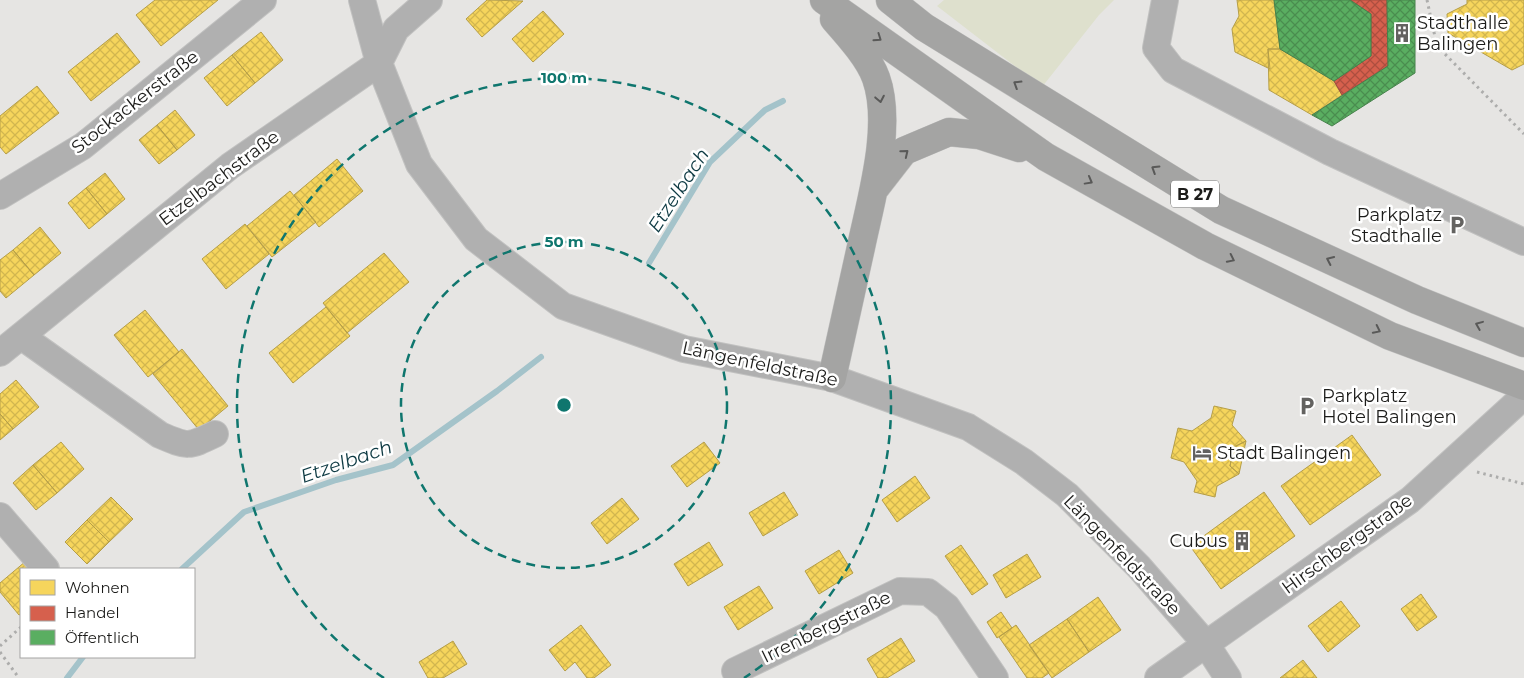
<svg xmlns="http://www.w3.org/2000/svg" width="1524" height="678" font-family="Montserrat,sans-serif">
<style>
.green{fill:#dee0cd}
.homes{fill:url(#homes-cross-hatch);stroke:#b59e48}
.shops{fill:url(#shops-cross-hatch);stroke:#9e4c3e}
.public{fill:url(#public-cross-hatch);stroke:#47824c}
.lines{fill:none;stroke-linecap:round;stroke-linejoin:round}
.stream{stroke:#a4c3ca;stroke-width:6}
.minor-casing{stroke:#c1c1c0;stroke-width:28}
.highway-casing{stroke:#c1c1c0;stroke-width:29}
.path{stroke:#adadac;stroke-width:3;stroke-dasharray:2.5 4;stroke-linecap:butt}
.minor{stroke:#b0b0b0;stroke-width:26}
.highway{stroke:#a4a4a3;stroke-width:28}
.oneway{stroke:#595958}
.ring{fill:none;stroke:#0f766e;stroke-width:2.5;stroke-dasharray:9 6}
.labels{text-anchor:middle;stroke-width:5;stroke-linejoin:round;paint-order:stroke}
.shield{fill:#fff;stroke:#60605f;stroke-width:1}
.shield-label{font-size:16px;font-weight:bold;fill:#1c1c1a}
.poi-label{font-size:18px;fill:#1c1c1a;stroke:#fff;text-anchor:start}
.street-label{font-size:18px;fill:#1c1c1a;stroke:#fff}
.water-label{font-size:19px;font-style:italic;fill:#0e3a43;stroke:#fff}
.centre{fill:#0f766e;stroke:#fff;stroke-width:2.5}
.ring-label{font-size:15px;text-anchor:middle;font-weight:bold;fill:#0f766e;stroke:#fff;stroke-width:5;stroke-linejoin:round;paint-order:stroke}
</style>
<defs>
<pattern id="homes-cross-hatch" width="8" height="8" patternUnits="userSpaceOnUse" patternTransform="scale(1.25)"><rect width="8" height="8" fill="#f6d55c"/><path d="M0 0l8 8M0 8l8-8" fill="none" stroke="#d2b64f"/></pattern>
<pattern id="shops-cross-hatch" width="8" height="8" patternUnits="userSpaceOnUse" patternTransform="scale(1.25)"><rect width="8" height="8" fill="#d6604d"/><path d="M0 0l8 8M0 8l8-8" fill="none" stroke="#ad4e3f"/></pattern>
<pattern id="public-cross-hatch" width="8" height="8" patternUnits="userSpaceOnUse" patternTransform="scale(1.25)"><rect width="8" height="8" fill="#5aae61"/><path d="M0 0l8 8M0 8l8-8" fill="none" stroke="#4a8d4f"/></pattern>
</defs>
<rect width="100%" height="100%" fill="#e6e5e3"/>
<path class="green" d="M 944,0 L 1114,0 L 1099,15 L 1042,87 L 937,6 Z"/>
<path class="homes" d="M 155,0 L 218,0 L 161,46 L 136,15 Z
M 487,0 L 523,1 L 482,37 L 466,19 Z
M 1237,0 L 1274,0 L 1280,49 L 1268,49 L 1270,69 L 1235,52 L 1232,29 L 1239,16 Z
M 1467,0 L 1524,0 L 1524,64 L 1512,70 L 1448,33 L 1447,14 L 1467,4 Z
M 543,11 L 564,34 L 533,62 L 512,39 Z
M 261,32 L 283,60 L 255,83 L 232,55 Z
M 117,33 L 140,62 L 91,101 L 68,72 Z
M 1268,49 L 1280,49 L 1334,81 L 1342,95 L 1312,115 L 1269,90 Z
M 232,55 L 255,83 L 227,106 L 204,78 Z
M 37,86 L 59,113 L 6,154 L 0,147 L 0,116 Z
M 175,110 L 195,135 L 177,150 L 157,125 Z
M 157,125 L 177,150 L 159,164 L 139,140 Z
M 337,159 L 363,191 L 319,227 L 294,195 Z
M 105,173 L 125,199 L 107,214 L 86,188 Z
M 86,188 L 107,214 L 89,229 L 68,203 Z
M 290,191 L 316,222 L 272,257 L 247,226 Z
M 245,224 L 269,254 L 226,289 L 202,259 Z
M 40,227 L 61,253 L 34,275 L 13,250 Z
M 13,250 L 34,275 L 6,298 L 0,291 L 0,260 Z
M 384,253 L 409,282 L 347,333 L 323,303 Z
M 326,307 L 350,336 L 293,383 L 269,353 Z
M 145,310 L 179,352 L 148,377 L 114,335 Z
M 182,349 L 228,406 L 199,430 L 153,374 Z
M 16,380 L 39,407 L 13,429 L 0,414 L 0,394 Z
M 1214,406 L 1236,411 L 1232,425 L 1246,441 L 1234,447 L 1230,466 L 1239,474 L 1217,486 L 1215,497 L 1194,492 L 1197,481 L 1184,462 L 1171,458 L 1178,428 L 1192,431 L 1211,418 Z
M 0,414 L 13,429 L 0,440 Z
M 1352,435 L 1381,475 L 1310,525 L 1281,486 Z
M 1246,441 L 1239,474 L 1230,466 L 1234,447 Z
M 61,442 L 84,469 L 57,493 L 33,465 Z
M 704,442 L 720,463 L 687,487 L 671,466 Z
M 33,465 L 57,493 L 36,510 L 13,483 Z
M 915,476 L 930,498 L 897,522 L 882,500 Z
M 784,492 L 798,515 L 763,536 L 749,513 Z
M 1264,492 L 1295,536 L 1221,589 L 1190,546 Z
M 111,497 L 133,519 L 109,542 L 87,520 Z
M 622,498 L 639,519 L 607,544 L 591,523 Z
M 87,520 L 109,542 L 87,564 L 65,542 Z
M 709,542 L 723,565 L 688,586 L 674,564 Z
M 961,545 L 988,584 L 972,595 L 945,556 Z
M 839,550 L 853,573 L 819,594 L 805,571 Z
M 1027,554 L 1041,577 L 1006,598 L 993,575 Z
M 26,561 L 32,569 L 21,569 L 21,614 L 19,615 L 0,592 L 0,583 Z
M 759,586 L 773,608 L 738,630 L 724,607 Z
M 1421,594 L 1437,617 L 1417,631 L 1401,609 Z
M 1098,597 L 1121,630 L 1089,652 L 1067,619 Z
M 1341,601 L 1360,626 L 1328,652 L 1308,626 Z
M 1001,612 L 1012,628 L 997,638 L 987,622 Z
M 1067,619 L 1089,652 L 1052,678 L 1029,645 Z
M 581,625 L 611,665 L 594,678 L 587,678 L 575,662 L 565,671 L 549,650 Z
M 1016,625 L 1049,673 L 1042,678 L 1027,678 L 999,637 Z
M 901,638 L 915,661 L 887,678 L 878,678 L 867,659 Z
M 453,641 L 467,664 L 443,678 L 428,678 L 419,662 Z
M 1303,660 L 1317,678 L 1280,678 Z"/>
<path class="shops" d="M 1350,0 L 1387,0 L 1388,66 L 1342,95 L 1334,81 L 1371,56 L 1371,14 Z"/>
<path class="public" d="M 1274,0 L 1350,0 L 1371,14 L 1371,56 L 1334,81 L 1280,49 Z
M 1387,0 L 1415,0 L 1415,73 L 1332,126 L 1312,115 L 1388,66 Z"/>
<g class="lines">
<path class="stream" d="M 649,263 L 710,162 L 765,110 L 783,101
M 182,569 L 244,512 L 336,480 L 393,465 L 497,391 L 541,357
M 67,678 L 83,657"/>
<g class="minor-casing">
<path id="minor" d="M 362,0 L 379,63 L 419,164 L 476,239 L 563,306 L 684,349 L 832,378 L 968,427 L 1024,462 L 1067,495 L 1139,567 L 1206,644 L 1228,678
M 1165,0 L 1156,48 L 1173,70 L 1330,152 L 1524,242
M 0,196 L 83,146 L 263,0
M 21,336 L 160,435 C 188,447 188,447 215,434
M 0,353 L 230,166 L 379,63 L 396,29 L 429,0
M 0,516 L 46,569
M 735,671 L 900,591 L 928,592 L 947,607 L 995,678
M 1158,678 L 1410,500 L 1524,396"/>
</g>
<g class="highway-casing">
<path id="highway" d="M 824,0 L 1046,157 L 1205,246 L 1390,336 L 1524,386
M 890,0 L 924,27 L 1221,210 L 1417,300 L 1524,343
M 876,187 L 904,151 L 949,132 L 979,135 L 1019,148
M 832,378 C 842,334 851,291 861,247 C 871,199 893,126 876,78 C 869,58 848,35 834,19"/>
</g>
<path class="path" d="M 1427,0 L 1437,46 L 1524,134
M 1477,472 L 1524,484
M 0,646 L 21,627
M 0,652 L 19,678"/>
<use href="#minor" class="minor"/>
<use href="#highway" class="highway"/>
</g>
<defs><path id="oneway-chevron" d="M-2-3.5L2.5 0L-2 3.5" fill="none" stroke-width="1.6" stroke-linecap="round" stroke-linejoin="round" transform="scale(1.25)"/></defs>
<g class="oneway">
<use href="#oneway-chevron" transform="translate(878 38) rotate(35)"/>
<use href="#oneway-chevron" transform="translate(1017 84) rotate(-148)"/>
<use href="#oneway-chevron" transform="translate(880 99) rotate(79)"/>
<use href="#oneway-chevron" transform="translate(905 153) rotate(-39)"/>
<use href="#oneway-chevron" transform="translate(1155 169) rotate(-148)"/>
<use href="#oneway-chevron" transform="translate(1089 181) rotate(29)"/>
<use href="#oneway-chevron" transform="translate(1231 259) rotate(26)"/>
<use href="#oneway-chevron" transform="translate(1330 260) rotate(-155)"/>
<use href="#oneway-chevron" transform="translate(1479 325) rotate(-158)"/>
<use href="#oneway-chevron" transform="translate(1377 330) rotate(26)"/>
</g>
<g class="ring">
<circle cx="564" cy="405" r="163"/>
<path d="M384 678A327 327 0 1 1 744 678"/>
</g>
<defs>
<g id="building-bare" transform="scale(1.5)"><path d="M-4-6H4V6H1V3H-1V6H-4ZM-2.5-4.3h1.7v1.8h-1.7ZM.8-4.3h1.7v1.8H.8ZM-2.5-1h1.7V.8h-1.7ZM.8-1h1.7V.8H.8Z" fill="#636260" stroke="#fff" stroke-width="2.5" paint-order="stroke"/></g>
<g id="parking-bare" transform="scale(1.5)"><path d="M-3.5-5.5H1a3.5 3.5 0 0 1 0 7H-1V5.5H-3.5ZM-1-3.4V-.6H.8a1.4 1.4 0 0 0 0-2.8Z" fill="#636260" stroke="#fff" stroke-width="2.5" paint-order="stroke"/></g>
<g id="hotel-bare" transform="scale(1.5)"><path d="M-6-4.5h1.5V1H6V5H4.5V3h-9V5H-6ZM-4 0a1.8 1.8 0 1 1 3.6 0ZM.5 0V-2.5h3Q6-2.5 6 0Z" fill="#636260" stroke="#fff" stroke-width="2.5" paint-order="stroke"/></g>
</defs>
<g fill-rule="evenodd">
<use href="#building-bare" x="1402" y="33"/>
<use href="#parking-bare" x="1457" y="225"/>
<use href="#parking-bare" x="1307" y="406"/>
<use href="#hotel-bare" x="1202" y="453"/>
<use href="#building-bare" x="1242" y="541"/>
</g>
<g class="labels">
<rect class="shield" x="1171" y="180.5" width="48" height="27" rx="4"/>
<g class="shield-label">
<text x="1195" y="200">B 27</text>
</g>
<g class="poi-label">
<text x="1417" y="29">Stadthalle<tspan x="1417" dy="21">Balingen</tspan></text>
<text x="1442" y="221" text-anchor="end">Parkplatz<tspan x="1442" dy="21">Stadthalle</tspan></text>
<text x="1322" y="402">Parkplatz<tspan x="1322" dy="21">Hotel Balingen</tspan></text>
<text x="1217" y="459">Stadt Balingen</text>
<text x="1227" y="547" text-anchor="end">Cubus</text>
</g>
<g class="street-label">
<text transform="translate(135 102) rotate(-38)" y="6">Stockackerstraße</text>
<text transform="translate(219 178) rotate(-37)" y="6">Etzelbachstraße</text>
<text transform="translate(760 364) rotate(12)" y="6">Längenfeldstraße</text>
<text transform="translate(1347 544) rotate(-36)" y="6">Hirschbergstraße</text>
<text transform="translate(1122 555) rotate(46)" y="6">Längenfeldstraße</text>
<text transform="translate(826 627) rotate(-26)" y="6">Irrenbergstraße</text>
</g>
<g class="water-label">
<text transform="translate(678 190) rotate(-57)" y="7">Etzelbach</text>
<text transform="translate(346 461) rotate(-19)" y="7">Etzelbach</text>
</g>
</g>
<circle cx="564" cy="405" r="8" class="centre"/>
<g class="ring-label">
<text x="564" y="83">100 m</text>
<text x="564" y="247">50 m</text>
</g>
<rect x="20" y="568" width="175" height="90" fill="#ffffff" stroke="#a4a4a3"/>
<rect x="30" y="580" width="25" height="15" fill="#f6d55c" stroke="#a4a4a3"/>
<text x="65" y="593" font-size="15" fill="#1c1c1a">Wohnen</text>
<rect x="30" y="606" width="25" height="15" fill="#d6604d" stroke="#a4a4a3"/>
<text x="65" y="618" font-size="15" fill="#1c1c1a">Handel</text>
<rect x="30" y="630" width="25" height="15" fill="#5aae61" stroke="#a4a4a3"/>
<text x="65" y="643" font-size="15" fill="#1c1c1a">Öffentlich</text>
</svg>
